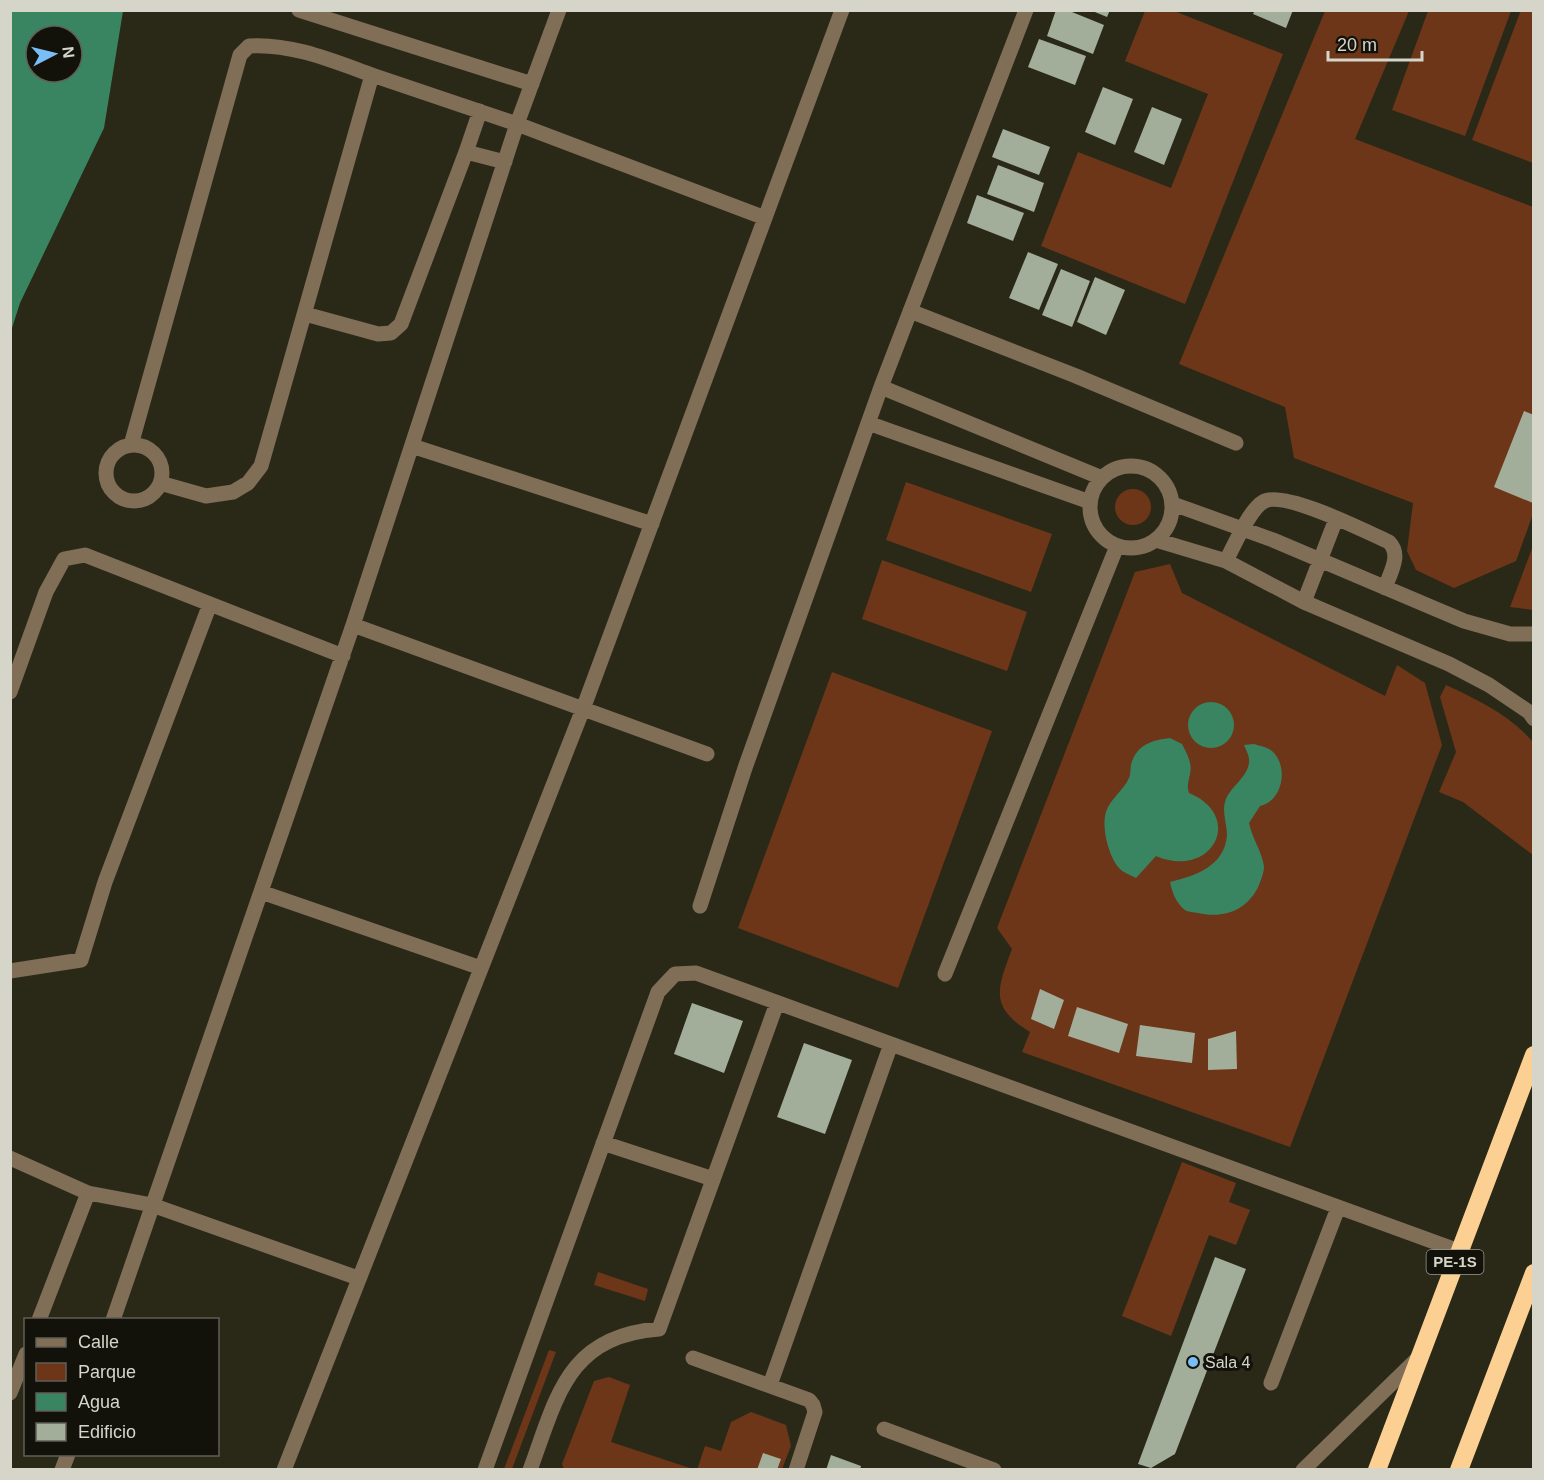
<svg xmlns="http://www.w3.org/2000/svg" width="1544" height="1480" font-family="Helvetica,sans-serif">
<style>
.green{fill:#6d3618}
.water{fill:#3a8561;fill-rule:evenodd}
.building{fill:#a2ad9a}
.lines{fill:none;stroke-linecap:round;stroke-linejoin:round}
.minor{stroke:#806e56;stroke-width:15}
.highway{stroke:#fcd092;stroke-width:18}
.poi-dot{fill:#7abef8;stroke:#12110a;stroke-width:2}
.labels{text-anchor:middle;stroke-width:6;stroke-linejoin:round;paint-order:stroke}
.shield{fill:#12110a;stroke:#9b9a90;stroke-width:1.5}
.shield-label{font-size:15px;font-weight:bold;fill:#d6d5ca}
.poi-label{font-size:16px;fill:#d6d5ca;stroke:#12110a;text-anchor:start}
</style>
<rect width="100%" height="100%" fill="#2a2918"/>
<path class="green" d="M 1521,10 L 1533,11 L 1533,163 L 1472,140 Z
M 1145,11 L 1174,11 L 1283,54 L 1185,304 L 1041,246 L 1078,152 L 1171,188 L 1208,94 L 1125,61 Z
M 1325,11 L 1409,11 L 1355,139 L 1533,207 L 1533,514 L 1516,561 L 1454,588 L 1416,570 L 1407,551 L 1413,503 L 1294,458 L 1285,407 L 1179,364 Z
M 1428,11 L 1511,11 L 1465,136 L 1392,110 Z
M 906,482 L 1052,534 L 1031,592 L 886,540 Z
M1115 507a18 18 0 1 1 36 0a18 18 0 1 1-36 0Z
M 1533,546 L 1533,610 L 1510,607 Z
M 882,560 L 1027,612 L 1007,671 L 862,619 Z
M 1170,564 L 1182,593 L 1385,696 L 1397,665 L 1425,683 L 1442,745 L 1290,1147 L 1022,1052 L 1030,1032 C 989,1007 997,989 1012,949 L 997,928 L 1135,572 Z
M 832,672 L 992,731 L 898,988 L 738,928 Z
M 1446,685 C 1478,700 1510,715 1533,742 L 1533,855 L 1463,802 L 1439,792 L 1456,752 L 1440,697 Z
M 1182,1162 L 1236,1183 L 1229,1202 L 1250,1210 L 1236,1245 L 1209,1235 L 1171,1336 L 1122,1316 Z
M 598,1272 L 648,1289 L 645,1301 L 594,1285 Z
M 549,1350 L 556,1352 L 512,1469 L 504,1469 Z
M 609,1377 L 630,1385 L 611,1442 L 693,1469 L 564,1469 L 562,1464 L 594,1381 Z
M 751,1412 L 786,1425 L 791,1446 L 782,1469 L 697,1470 L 705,1446 L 721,1451 L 731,1422 Z"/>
<path class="water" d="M 11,10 L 123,11 L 104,128 L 20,303 L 11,331 ZM 36,36 L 72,36 L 72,72 L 36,72 Z
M1188 725a23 23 0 1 1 46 0a23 23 0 1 1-46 0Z
M 1170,738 L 1182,744 C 1185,750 1189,757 1190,763 C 1193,774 1185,782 1189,793 C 1246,817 1211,880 1156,856 L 1136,878 C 1131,875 1124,873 1120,869 C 1109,858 1101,827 1106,812 C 1110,799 1123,791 1129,778 C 1131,774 1130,769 1131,765 C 1136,745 1152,740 1170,738 Z
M 1254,744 C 1260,746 1267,747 1272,751 C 1289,766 1283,801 1260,806 L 1249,823 C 1252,838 1263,854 1264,867 C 1264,872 1261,880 1259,885 C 1248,910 1224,919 1198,913 C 1194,912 1188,912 1185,910 C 1176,903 1172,892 1170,882 C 1195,876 1225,866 1227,835 C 1227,825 1222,812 1225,802 C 1229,787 1248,778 1249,762 C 1250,757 1246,750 1244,745 Z"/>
<path class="building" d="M 1056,10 L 1067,10 L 1104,25 L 1093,54 L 1047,36 Z
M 1090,10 L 1110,10 L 1107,17 Z
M 1255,10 L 1293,10 L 1286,28 L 1253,14 Z
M 1039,39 L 1086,56 L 1075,85 L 1028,67 Z
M 1103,87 L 1133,99 L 1115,145 L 1085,132 Z
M 1152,107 L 1182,119 L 1164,165 L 1134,152 Z
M 1003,129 L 1050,147 L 1039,175 L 992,157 Z
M 998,165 L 1044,183 L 1034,212 L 987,194 Z
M 977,195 L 1024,213 L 1013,241 L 967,223 Z
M 1028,252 L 1058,264 L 1039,310 L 1009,298 Z
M 1061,269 L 1090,281 L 1072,327 L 1042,315 Z
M 1095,277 L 1125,290 L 1106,335 L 1077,322 Z
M 1524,411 L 1534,415 L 1533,503 L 1494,487 Z
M 1040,989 L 1064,1000 L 1054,1029 L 1031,1019 Z
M 692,1003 L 743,1021 L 724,1073 L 674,1054 Z
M 1077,1007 L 1128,1024 L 1119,1053 L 1068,1036 Z
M 1140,1025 L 1195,1033 L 1192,1063 L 1136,1056 Z
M 1236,1031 L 1237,1069 L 1208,1070 L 1208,1039 Z
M 804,1043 L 852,1060 L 825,1134 L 777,1117 Z
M 1215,1257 L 1246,1269 L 1175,1454 L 1151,1468 L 1138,1464 Z
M 763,1453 L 781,1459 L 777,1470 L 757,1470 Z
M 831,1455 L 861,1466 L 860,1470 L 826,1470 Z"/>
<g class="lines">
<path class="minor" d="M 299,10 L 532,84
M 372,75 L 517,124 L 765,218
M 466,152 L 480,111
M 910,311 L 1076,376 L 1236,443
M 305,314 L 378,334 L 391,333 L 401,324 L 466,152 L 505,162
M 881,387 L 1102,478
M 868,423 L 1090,502
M 131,445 L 240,55 L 249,46 C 291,43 333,61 372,75 L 261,466 L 248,483 L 233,492 L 206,496 L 160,483
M106 473a28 28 0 1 1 56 0a28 28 0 1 1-56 0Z
M 412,446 L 652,524
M1090 507a41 41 0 1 1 82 0a41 41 0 1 1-82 0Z
M 1173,504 L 1273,540 L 1464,621 L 1510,634 L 1534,634
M 1156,540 L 1226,561 L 1304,602 L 1449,664 L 1489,685 L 1529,712 L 1534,719
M 1226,561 C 1234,546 1249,510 1263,502 C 1282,489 1367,532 1389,542 C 1402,555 1390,573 1385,588
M 1304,602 L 1336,519
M 210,604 L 343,656
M 353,625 L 707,754
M 10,692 L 46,592 L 64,559 L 85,555 L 210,604 L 105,882 L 81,960 L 10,971
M 261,892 L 481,968
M 700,906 L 745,768 L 881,387 L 1026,10
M 945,974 L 1117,546
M 603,1143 L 713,1179
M 10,1158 L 88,1193 L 152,1205 L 358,1278
M 39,1320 L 88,1193
M 113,1320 L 353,625 L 517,124 L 559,10
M 693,1358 L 809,1400 L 813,1405 L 815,1412 L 796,1470
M 1271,1383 L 1338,1208
M 770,1385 L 891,1044
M 10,1393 L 26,1354
M 884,1429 L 994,1470
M 62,1470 L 68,1454
M 284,1470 L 583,709 L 842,10
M 485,1470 L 658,992 L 675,974 L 696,973 L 1459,1251
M 530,1470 C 557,1397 567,1336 659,1329 L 777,1003
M 1303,1470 L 1418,1358"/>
<path class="highway" d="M 1377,1470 L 1534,1055
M 1459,1470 L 1534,1273"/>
</g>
<circle class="poi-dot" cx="1193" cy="1362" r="6"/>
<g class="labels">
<rect class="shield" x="1426.5" y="1250" width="57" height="24" rx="4.5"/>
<g class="shield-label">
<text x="1455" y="1267">PE-1S</text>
</g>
<g class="poi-label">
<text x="1205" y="1368">Sala 4</text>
</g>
</g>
<rect width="1544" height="1480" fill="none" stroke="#d6d5ca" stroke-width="24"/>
<rect x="24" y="1318" width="195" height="138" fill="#12110a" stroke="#605f57" stroke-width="1.5"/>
<rect x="36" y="1338" width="30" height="9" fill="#806e56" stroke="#605f57" stroke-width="1.5"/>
<text x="78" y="1348" font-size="18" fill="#d6d5ca">Calle</text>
<rect x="36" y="1363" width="30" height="18" fill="#6d3618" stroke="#605f57" stroke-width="1.5"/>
<text x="78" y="1378" font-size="18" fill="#d6d5ca">Parque</text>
<rect x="36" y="1393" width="30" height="18" fill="#3a8561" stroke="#605f57" stroke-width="1.5"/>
<text x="78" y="1408" font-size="18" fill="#d6d5ca">Agua</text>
<rect x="36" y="1423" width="30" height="18" fill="#a2ad9a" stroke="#605f57" stroke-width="1.5"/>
<text x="78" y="1438" font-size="18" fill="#d6d5ca">Edificio</text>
<g transform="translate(54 54) rotate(83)"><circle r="28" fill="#12110a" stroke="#605f57" stroke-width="1.5"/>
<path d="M0-4.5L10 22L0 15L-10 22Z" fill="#7abef8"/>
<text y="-9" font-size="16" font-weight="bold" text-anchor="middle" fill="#d6d5ca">N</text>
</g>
<path d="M1328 51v9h94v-9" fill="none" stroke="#d6d5ca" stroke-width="3"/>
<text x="1337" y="51" font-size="18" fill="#d6d5ca" stroke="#12110a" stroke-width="4.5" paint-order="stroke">20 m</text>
</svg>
